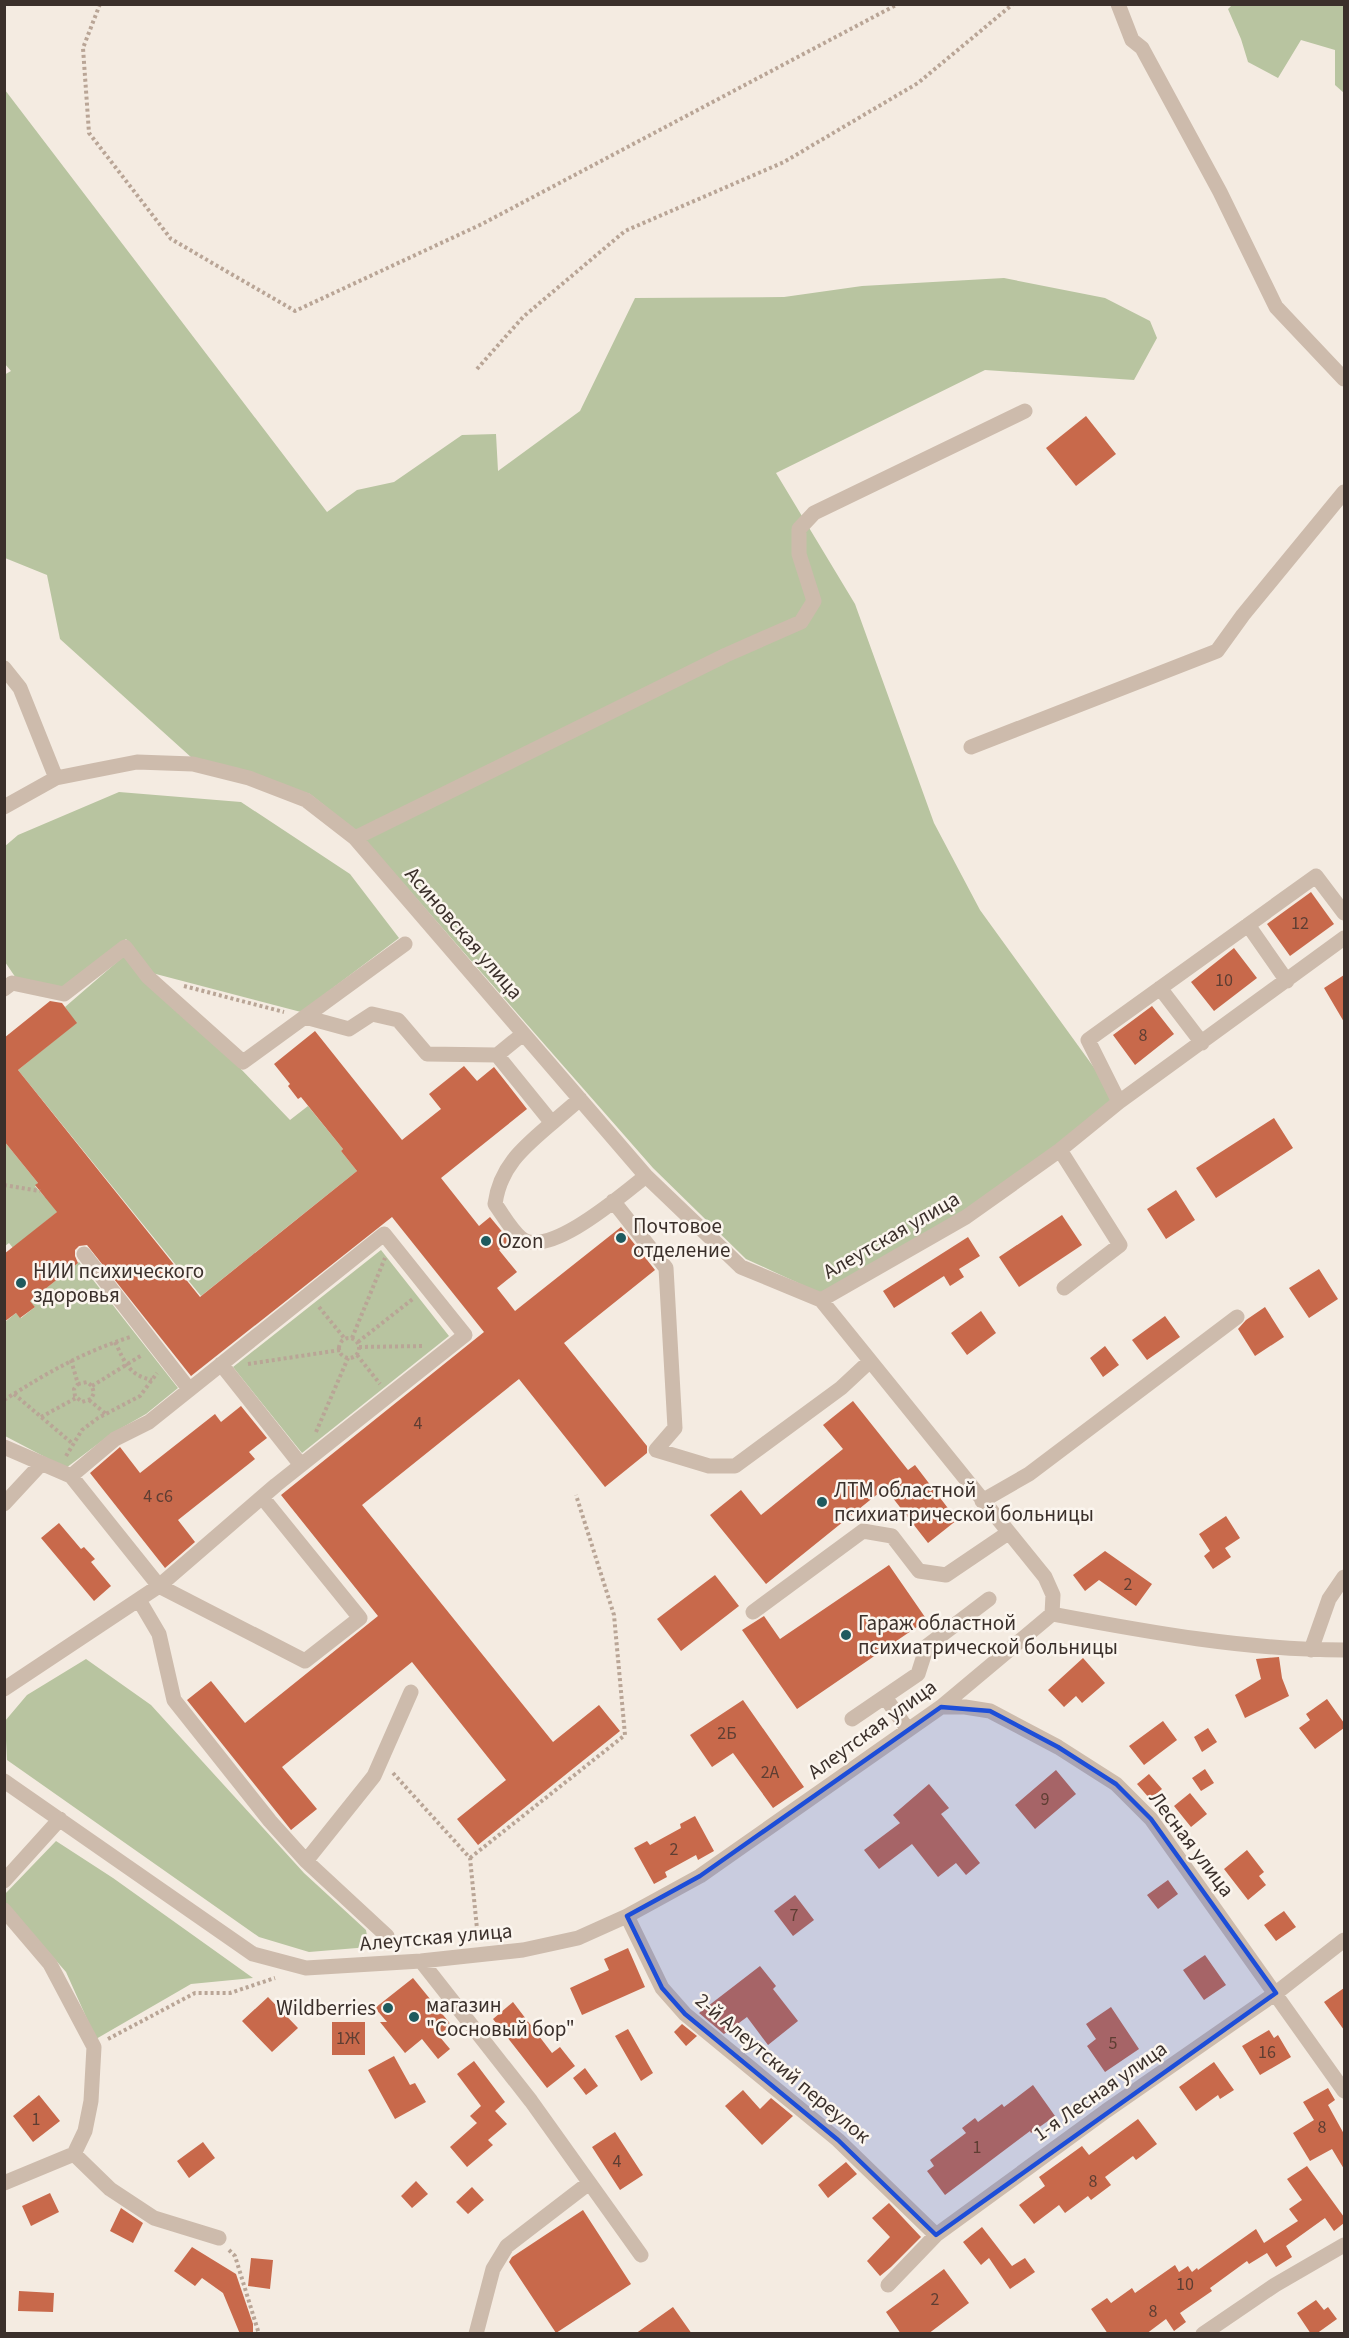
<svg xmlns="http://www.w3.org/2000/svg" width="1349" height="2338" font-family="'Source Sans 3',sans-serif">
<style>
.green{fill:#b8c4a0}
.building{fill:#c8694b}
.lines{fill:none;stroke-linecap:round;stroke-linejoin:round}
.path{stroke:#b9a596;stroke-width:4;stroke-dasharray:3 3;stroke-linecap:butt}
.minor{stroke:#cdbbac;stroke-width:15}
.marked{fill:#1d4ed8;fill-opacity:0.2;stroke:#1d4ed8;stroke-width:4.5;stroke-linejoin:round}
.poi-dot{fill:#1f5a5e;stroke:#fbf5ee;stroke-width:2}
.labels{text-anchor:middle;stroke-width:5;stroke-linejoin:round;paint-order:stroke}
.number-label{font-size:18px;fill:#5e3e33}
.street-label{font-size:21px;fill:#3b302b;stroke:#fbf5ee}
.poi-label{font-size:21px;fill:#3b302b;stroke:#fbf5ee;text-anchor:start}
</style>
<rect width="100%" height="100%" fill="#f4ebe1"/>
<path class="green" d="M 1233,4 L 1344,5 L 1344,93 L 1335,85 L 1335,50 L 1301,40 L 1278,78 L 1248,62 L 1241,39 L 1228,9 Z
M 5,90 L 327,512 L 357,490 L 394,482 L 462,435 L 496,434 L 498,471 L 580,411 L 635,298 L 784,297 L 862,286 L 1004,278 L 1105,298 L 1150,321 L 1157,338 L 1134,380 L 985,370 L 776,473 L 855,604 L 934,823 L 980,910 L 1116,1098 L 1057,1146 L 964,1213 L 820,1293 L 746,1259 L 653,1168 L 359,833 L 310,794 L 192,758 L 60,639 L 47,575 L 5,558 L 4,375 L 11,371 L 4,363 Z
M 119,792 L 241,802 L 350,874 L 399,938 L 301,1012 L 152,973 L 126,939 L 65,989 L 18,981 L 5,962 L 4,847 L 18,835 Z
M 124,956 L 239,1067 L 290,1120 L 308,1106 L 343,1149 L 341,1151 L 357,1171 L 201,1296 L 18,1070 L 76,1023 L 65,1007 Z
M 4,1141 L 38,1183 L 35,1186 L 45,1197 L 72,1200 L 13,1248 L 9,1243 L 5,1246 Z
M 381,1250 L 449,1336 L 302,1453 L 233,1367 Z
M 79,1262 L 178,1388 L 146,1414 L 111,1434 L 66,1468 L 5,1436 L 5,1322 L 16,1313 L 21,1318 L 35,1307 L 30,1301 Z
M 86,1659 L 151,1705 L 304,1873 L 366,1930 L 369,1947 L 309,1952 L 259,1937 L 7,1760 L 5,1721 L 27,1695 Z
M 56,1841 L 113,1878 L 253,1978 L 191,1984 L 96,2039 L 66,1972 L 5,1902 L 4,1895 Z"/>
<path class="building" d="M 1086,416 L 1116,454 L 1076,486 L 1046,448 Z
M 1311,892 L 1334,924 L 1290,956 L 1267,924 Z
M 1234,948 L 1257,978 L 1214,1011 L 1191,982 Z
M 1344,975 L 1344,1022 L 1324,988 Z
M 50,1001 L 62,1003 L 77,1023 L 18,1070 L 200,1297 L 357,1171 L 341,1151 L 343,1149 L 301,1097 L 298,1099 L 288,1086 L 290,1084 L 274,1064 L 315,1031 L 402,1140 L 441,1109 L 429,1094 L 464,1066 L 477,1081 L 494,1067 L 527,1109 L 441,1178 L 479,1226 L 490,1217 L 510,1241 L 499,1250 L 517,1272 L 497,1288 L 515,1311 L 621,1227 L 655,1270 L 564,1343 L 647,1446 L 647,1453 L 605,1487 L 519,1379 L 362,1505 L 553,1742 L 599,1705 L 620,1731 L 478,1845 L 457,1819 L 506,1780 L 412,1662 L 282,1767 L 317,1809 L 291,1830 L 187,1700 L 211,1681 L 245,1723 L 378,1616 L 281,1495 L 484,1332 L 392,1217 L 191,1376 L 87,1245 L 79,1246 L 75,1250 L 75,1256 L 78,1263 L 30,1301 L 35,1307 L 20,1318 L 16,1313 L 4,1322 L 4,1254 L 57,1212 L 35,1185 L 38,1183 L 4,1141 L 4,1038 Z
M 1152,1006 L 1174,1034 L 1135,1065 L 1113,1035 Z
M 1274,1118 L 1293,1148 L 1216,1198 L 1196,1168 Z
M 1176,1190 L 1195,1220 L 1166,1239 L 1147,1209 Z
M 1062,1215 L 1082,1245 L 1019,1287 L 999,1257 Z
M 968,1237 L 980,1256 L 959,1269 L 964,1277 L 950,1286 L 944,1276 L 894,1308 L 883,1291 Z
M 1319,1269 L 1338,1299 L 1309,1318 L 1289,1288 Z
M 1265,1307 L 1284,1337 L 1255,1356 L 1238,1329 L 1246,1320 Z
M 981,1311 L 996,1333 L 967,1355 L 951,1333 Z
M 1165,1316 L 1180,1337 L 1147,1360 L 1132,1340 Z
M 1105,1346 L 1119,1365 L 1103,1377 L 1090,1358 Z
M 853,1401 L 908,1470 L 915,1465 L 957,1520 L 928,1543 L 885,1488 L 766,1584 L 710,1515 L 741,1490 L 761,1515 L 843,1449 L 823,1425 Z
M 241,1406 L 267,1438 L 249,1452 L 255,1459 L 178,1520 L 195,1542 L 165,1568 L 90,1473 L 120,1447 L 140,1473 L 215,1414 L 221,1422 Z
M 1226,1516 L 1240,1538 L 1225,1548 L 1231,1557 L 1213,1569 L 1204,1556 L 1210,1551 L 1199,1534 Z
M 59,1523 L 81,1549 L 84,1547 L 95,1559 L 91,1562 L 111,1586 L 94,1601 L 41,1538 Z
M 1105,1551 L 1152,1584 L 1136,1606 L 1099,1580 L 1085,1591 L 1073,1575 Z
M 889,1565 L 927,1620 L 797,1709 L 742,1630 L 764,1616 L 780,1639 Z
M 715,1575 L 739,1606 L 681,1651 L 657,1619 Z
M 1279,1657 L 1282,1678 L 1289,1696 L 1245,1718 L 1235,1695 L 1261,1679 L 1256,1659 Z
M 1083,1658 L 1105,1683 L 1082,1703 L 1076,1696 L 1064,1707 L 1048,1690 Z
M 1327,1699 L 1344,1723 L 1344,1728 L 1315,1749 L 1299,1728 L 1310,1720 L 1306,1714 Z
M 743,1700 L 804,1787 L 773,1808 L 733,1753 L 712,1767 L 690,1735 Z
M 1163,1721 L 1177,1740 L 1144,1765 L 1129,1746 Z
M 1208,1728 L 1217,1742 L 1202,1752 L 1194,1737 Z
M 1205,1769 L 1214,1783 L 1201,1791 L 1192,1778 Z
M 1056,1770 L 1076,1794 L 1035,1829 L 1015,1805 Z
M 1149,1774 L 1162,1789 L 1150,1799 L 1137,1784 Z
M 929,1784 L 949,1808 L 941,1814 L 980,1863 L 966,1875 L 956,1863 L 938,1877 L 912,1844 L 879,1869 L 864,1850 L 900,1823 L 893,1815 Z
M 1190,1793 L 1207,1814 L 1191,1827 L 1174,1806 Z
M 695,1816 L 714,1851 L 698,1860 L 696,1855 L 665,1872 L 667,1877 L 654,1884 L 634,1848 L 647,1841 L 650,1845 L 681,1828 L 680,1824 Z
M 1247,1850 L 1264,1872 L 1259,1876 L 1266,1885 L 1248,1900 L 1224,1869 Z
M 1168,1880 L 1178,1894 L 1158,1909 L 1147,1895 Z
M 795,1895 L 814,1920 L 793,1936 L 774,1911 Z
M 1284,1911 L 1296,1927 L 1276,1941 L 1264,1925 Z
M 628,1948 L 645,1987 L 582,2015 L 570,1988 L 609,1970 L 604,1959 Z
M 1205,1955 L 1226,1985 L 1204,2000 L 1183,1970 Z
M 760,1966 L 776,1986 L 773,1989 L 798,2021 L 768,2045 L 747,2017 L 724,2034 L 699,2013 Z
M 413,1978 L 452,2026 L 439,2036 L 450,2049 L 438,2059 L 422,2039 L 405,2053 L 380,2022 L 387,2022 L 375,2008 Z
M 1344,1988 L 1344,2030 L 1324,2002 Z
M 268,1997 L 298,2028 L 272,2052 L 242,2021 Z
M 513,2002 L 552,2053 L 560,2047 L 575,2066 L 547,2088 L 493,2019 Z
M 1111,2007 L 1139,2049 L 1105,2072 L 1087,2046 L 1096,2039 L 1086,2024 Z
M 332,2022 L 365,2022 L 365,2055 L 332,2055 Z
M 682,2024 L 697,2036 L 686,2046 L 674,2032 Z
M 628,2029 L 653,2073 L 641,2081 L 615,2036 Z
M 1269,2030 L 1274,2038 L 1278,2035 L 1291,2057 L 1260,2075 L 1242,2046 Z
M 394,2056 L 410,2085 L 415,2083 L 426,2102 L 395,2119 L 368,2070 Z
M 474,2061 L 505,2102 L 495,2111 L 507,2124 L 488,2140 L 493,2145 L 467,2167 L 450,2147 L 477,2123 L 470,2116 L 481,2106 L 457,2074 Z
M 1214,2062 L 1234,2090 L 1220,2099 L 1218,2095 L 1196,2111 L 1179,2087 Z
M 585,2068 L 598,2086 L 586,2095 L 573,2078 Z
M 1033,2085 L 1055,2116 L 1031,2133 L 1030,2131 L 945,2195 L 927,2171 L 934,2166 L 930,2160 L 966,2133 L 962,2128 L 975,2118 L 978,2122 L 1002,2104 L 1004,2107 Z
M 1328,2088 L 1335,2100 L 1328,2105 L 1344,2134 L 1344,2169 L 1332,2149 L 1310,2161 L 1293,2133 L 1314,2120 L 1303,2102 Z
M 743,2090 L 760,2109 L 771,2098 L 793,2116 L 762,2145 L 725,2106 Z
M 39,2095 L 60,2121 L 33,2142 L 13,2116 Z
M 1138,2119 L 1157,2144 L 1136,2160 L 1133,2156 L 1105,2177 L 1111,2185 L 1091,2200 L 1088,2196 L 1065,2213 L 1059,2205 L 1034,2224 L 1019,2205 L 1045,2186 L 1039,2177 L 1082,2146 L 1089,2155 Z
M 615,2132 L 643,2175 L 620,2190 L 592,2147 Z
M 203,2142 L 215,2158 L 189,2178 L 177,2161 Z
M 846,2162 L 857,2174 L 828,2198 L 818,2185 Z
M 1307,2166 L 1344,2217 L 1344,2223 L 1334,2231 L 1325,2218 L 1286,2246 L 1292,2257 L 1276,2267 L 1267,2253 L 1249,2264 L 1247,2261 L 1210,2288 L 1212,2291 L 1180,2313 L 1186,2322 L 1174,2331 L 1166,2319 L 1146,2334 L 1108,2334 L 1091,2309 L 1107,2298 L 1111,2303 L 1132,2288 L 1135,2293 L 1175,2265 L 1179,2272 L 1188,2266 L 1192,2272 L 1197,2268 L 1198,2270 L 1256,2229 L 1264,2243 L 1298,2221 L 1289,2209 L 1302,2200 L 1287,2179 Z
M 416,2181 L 428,2194 L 412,2208 L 401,2196 Z
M 472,2187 L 484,2200 L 468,2214 L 456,2202 Z
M 50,2193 L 59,2212 L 31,2226 L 22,2206 Z
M 889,2203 L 921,2237 L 891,2267 L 880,2276 L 867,2261 L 890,2237 L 872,2218 Z
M 121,2208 L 143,2223 L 133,2243 L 110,2231 Z
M 583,2210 L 631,2284 L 556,2333 L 509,2262 L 512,2257 Z
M 982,2227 L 1012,2266 L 1025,2258 L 1035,2272 L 1010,2289 L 989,2258 L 981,2265 L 963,2242 Z
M 192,2247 L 236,2274 L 253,2324 L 253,2334 L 240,2334 L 223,2293 L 202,2278 L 195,2286 L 174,2271 Z
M 251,2258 L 273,2260 L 270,2289 L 248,2286 Z
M 944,2269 L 969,2303 L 928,2334 L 901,2334 L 886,2312 Z
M 19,2291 L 54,2293 L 53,2312 L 18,2311 Z
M 1316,2300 L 1324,2310 L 1328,2307 L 1337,2319 L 1316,2334 L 1311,2334 L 1297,2313 Z
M 673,2307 L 692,2334 L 635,2334 Z"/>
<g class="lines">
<path class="path" d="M 100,4 L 83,48 L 89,133 L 171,239 L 295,311 L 482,224 L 898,4
M 477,369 L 523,317 L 625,231 L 784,162 L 918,83 L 1013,4
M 184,986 L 284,1012
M 4,1185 L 40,1191
M 319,1307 L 345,1339
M339 1348a10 10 0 1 1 20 0a10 10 0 1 1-20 0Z
M 352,1338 L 385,1258
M 115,1342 C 125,1362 128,1375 152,1380
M 358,1342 L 414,1298
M 359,1347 L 425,1346
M 357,1355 L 380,1384
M 71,1360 L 78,1384 L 74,1389 L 75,1396 L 82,1402 L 91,1399 L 94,1393 L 92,1386 L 87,1382 L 78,1384
M 248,1364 L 340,1350
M 92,1386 L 142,1355
M 14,1394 L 73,1444
M 4,1400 C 47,1373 81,1353 130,1337
M 89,1400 L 106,1414
M 41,1417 L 76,1398
M 316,1432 L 348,1358
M 66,1456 L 82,1430 L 98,1418 L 140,1396 L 157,1373
M 393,1773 L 470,1858 L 478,1939
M 470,1858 L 625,1735 L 614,1615 L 576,1495
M 108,2039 L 195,1993 L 230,1993 L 275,1978
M 229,2250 L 235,2256 L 259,2334"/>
<path class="minor" d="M 1118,4 L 1132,40 L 1142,48 L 1220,192 L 1276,307 L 1344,379
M 4,668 L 20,688 L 56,778
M 971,747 L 1217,651 L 1243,615 L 1344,492
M 4,807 L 56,778 L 137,762 L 193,764 L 249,778 L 306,800 L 355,838 L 646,1176 L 741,1267 L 821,1300 L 1045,1577 L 1053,1595 L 1052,1614 L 941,1707 L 700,1876 L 627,1916 L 578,1938 L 523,1950 L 421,1961 L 306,1968 L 253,1954 L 4,1781
M 355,838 L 726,655 L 801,622 L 814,601 L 799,554 L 799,529 L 814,513 L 1025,411
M 1248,925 L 1287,981
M 1160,988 L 1202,1043
M 4,989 L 12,983 L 64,994 L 125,947 L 148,977 L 243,1062 L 405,944
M 305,1017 L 349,1029 L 372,1014 L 398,1020 L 427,1054 L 497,1055 L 552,1123 C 524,1147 500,1166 495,1204 C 503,1215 511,1230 521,1238 C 548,1260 624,1193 646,1176
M 497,1055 L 523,1034
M 1119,1102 L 1088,1040 L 1316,876 L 1344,913
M 552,1123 L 580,1099
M 1060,1150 L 1120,1245 L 1064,1288
M 613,1201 L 666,1268 L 675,1428 L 656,1450 L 709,1466 L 735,1466 L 841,1388 L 870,1361
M 84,1254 L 189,1389
M 821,1300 L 966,1217 L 1060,1150 L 1119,1102 L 1344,938
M 221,1364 L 301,1465
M 4,1447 L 71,1476 L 159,1586 L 305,1661 L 360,1618 L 262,1497
M 982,1501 L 1029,1474 L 1237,1317
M 4,1504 L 42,1463
M 139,1600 L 159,1634 L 174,1700 L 270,1821 L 306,1861 L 387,1936
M 753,1612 L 863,1531 L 892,1536 L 919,1571 L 946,1575 L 1008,1533
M 1052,1614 C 1148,1632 1246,1650 1344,1650
M 1311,1650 L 1329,1599 L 1344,1577
M 4,1689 L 159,1586 L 276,1485 L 465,1335 L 384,1234 L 149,1422 L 115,1439 L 71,1476
M 885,1697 L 908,1730
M 941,1707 L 965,1707 L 990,1711 L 1058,1747 L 1116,1784 L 1151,1819 L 1344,2091
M 852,1719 L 918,1674 L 927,1646 L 989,1599
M 306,1861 L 374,1776 L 411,1692
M 4,1881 L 60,1819
M 4,1910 L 50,1964 L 94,2047 L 91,2101 L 85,2131 L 74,2154 L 4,2183
M 627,1916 L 662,1988 L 685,2014 L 838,2140 L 936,2235
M 421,1961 L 531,2101 L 641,2255
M 74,2154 L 110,2189 L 154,2218 L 219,2238
M 888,2285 L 936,2235 L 1106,2111 L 1276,1993 L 1344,1940
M 476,2334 L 493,2269 L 507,2246 L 589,2183
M 1203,2334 L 1275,2285 L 1344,2245"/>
</g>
<path class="marked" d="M 941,1707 L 990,1711 L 1058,1747 L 1116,1784 L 1151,1819 L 1276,1993 L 936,2235 L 838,2140 L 685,2014 L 662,1988 L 627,1916 L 700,1876 Z"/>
<g class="poi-dot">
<circle cx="621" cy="1238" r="6"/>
<circle cx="486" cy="1241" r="6"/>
<circle cx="21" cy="1283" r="6"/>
<circle cx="822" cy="1502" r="6"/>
<circle cx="846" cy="1635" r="6"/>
<circle cx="388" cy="2008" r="6"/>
<circle cx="414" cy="2017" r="6"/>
</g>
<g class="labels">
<g class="number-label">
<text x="1300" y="929">12</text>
<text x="1224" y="986">10</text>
<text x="1143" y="1041">8</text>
<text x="418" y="1429">4</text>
<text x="158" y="1502">4 с6</text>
<text x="1128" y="1590">2</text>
<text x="727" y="1739">2Б</text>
<text x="770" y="1778">2А</text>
<text x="1045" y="1805">9</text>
<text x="674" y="1855">2</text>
<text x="794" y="1921">7</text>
<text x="348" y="2044">1Ж</text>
<text x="1113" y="2049">5</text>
<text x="1267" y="2058">16</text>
<text x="36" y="2125">1</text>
<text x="1322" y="2133">8</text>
<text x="977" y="2153">1</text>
<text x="617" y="2167">4</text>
<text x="1093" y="2187">8</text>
<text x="1185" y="2290">10</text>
<text x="935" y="2305">2</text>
<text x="1153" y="2317">8</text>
</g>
<g class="street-label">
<text transform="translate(464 933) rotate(49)" y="7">Асиновская улица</text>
<text transform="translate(891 1235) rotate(-30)" y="7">Алеутская улица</text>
<text transform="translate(872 1729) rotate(-36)" y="7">Алеутская улица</text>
<text transform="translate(1192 1844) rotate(53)" y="7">Лесная улица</text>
<text transform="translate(436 1937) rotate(-5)" y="7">Алеутская улица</text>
<text transform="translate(783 2068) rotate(40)" y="7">2-й Алеутский переулок</text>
<text transform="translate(1100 2091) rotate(-35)" y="7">1-я Лесная улица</text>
</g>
<g class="poi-label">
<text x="633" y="1233">Почтовое<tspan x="633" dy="24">отделение</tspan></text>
<text x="498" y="1248">Ozon</text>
<text x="33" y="1278">НИИ психического<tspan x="33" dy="24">здоровья</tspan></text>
<text x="834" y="1497">ЛТМ областной<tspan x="834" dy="24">психиатрической больницы</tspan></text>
<text x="858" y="1630">Гараж областной<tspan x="858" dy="24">психиатрической больницы</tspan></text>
<text x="426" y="2012">магазин<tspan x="426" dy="24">"Сосновый бор"</tspan></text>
<text x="376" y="2015" text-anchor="end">Wildberries</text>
</g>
</g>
<rect width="1349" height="2338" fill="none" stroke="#3b302b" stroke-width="12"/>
</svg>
